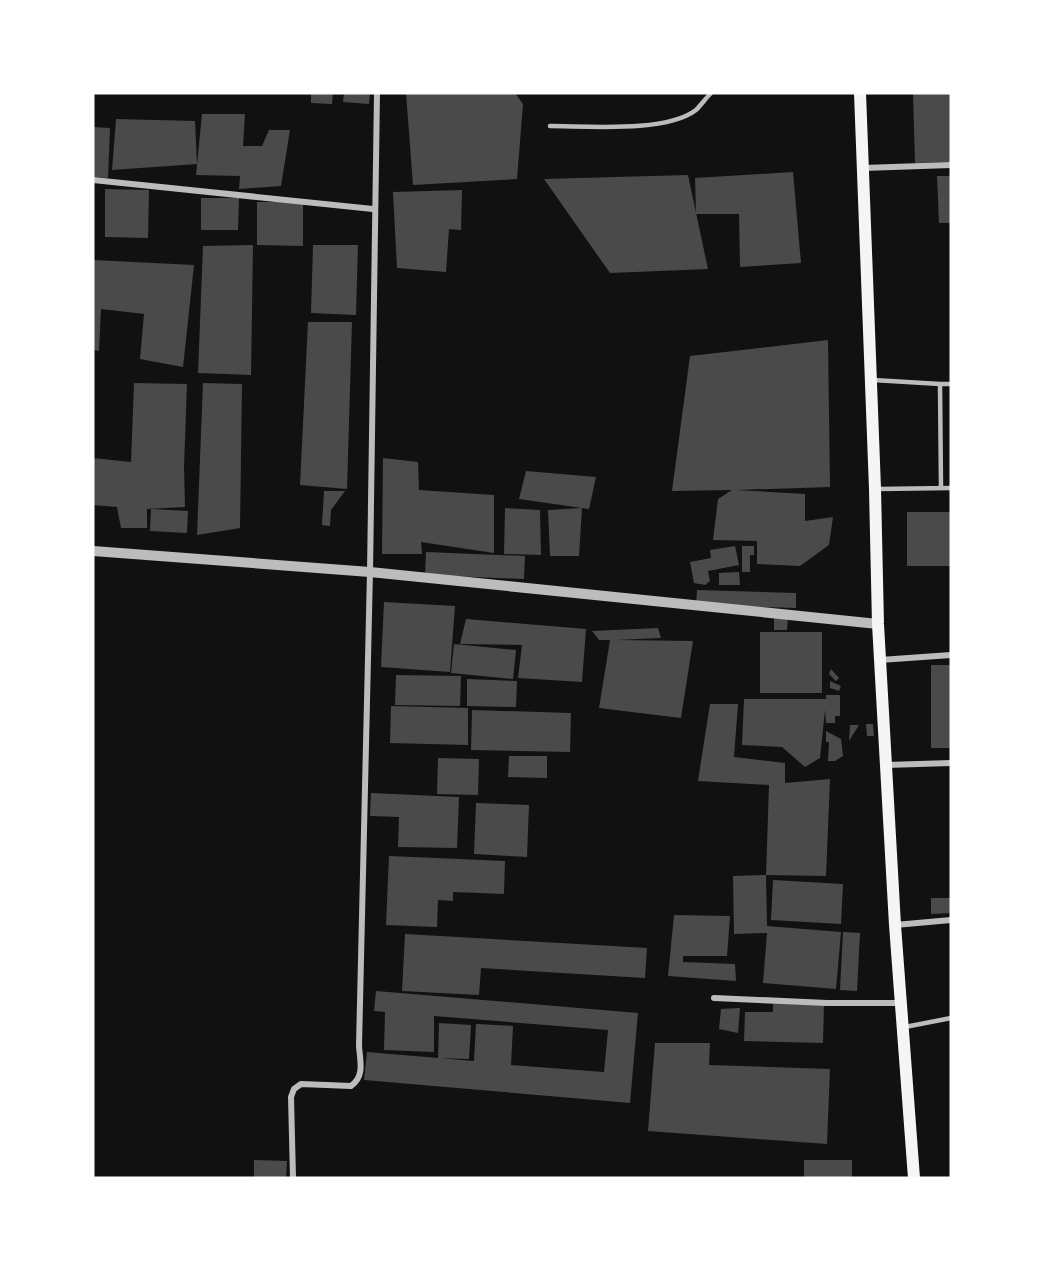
<svg xmlns="http://www.w3.org/2000/svg" width="1044" height="1271" font-family="'Archivo Narrow',sans-serif">
<style>
.building{fill:#4a4a4a}
.lines{fill:none;stroke-linecap:round;stroke-linejoin:round}
.service{stroke:#bcbcbc;stroke-width:4.5}
.minor{stroke:#bcbcbc;stroke-width:6}
.tertiary{stroke:#bcbcbc;stroke-width:10}
.secondary{stroke:#f5f5f5;stroke-width:12}
</style>
<rect width="100%" height="100%" fill="#111"/>
<path class="building" d="M 311,93 L 333,93 L 332,104 L 311,103 Z
M 344,93 L 370,93 L 369,104 L 343,102 Z
M 406,93 L 515,93 L 523,104 L 517,179 L 413,185 Z
M 913,93 L 951,93 L 951,162 L 915,163 Z
M 202,114 L 245,114 L 243,146 L 262,146 L 269,130 L 290,130 L 281,186 L 239,189 L 240,176 L 196,175 Z
M 116,119 L 195,121 L 197,164 L 112,170 Z
M 93,127 L 110,128 L 108,178 L 93,177 Z
M 793,172 L 801,263 L 740,267 L 739,214 L 696,214 L 695,178 Z
M 688,175 L 708,269 L 610,273 L 544,179 Z
M 937,176 L 951,176 L 951,223 L 939,223 Z
M 105,189 L 149,190 L 148,238 L 105,237 Z
M 462,190 L 461,230 L 449,229 L 446,272 L 397,268 L 393,192 Z
M 201,198 L 239,198 L 238,230 L 201,230 Z
M 257,202 L 303,202 L 303,246 L 257,245 Z
M 253,245 L 251,375 L 198,373 L 203,246 Z
M 313,245 L 358,245 L 356,315 L 311,313 Z
M 93,260 L 194,265 L 183,367 L 140,359 L 144,314 L 101,309 L 99,351 L 93,350 Z
M 308,322 L 352,322 L 347,489 L 300,485 Z
M 828,340 L 830,487 L 736,490 L 805,494 L 805,521 L 833,517 L 829,545 L 800,566 L 757,564 L 757,541 L 713,540 L 718,499 L 732,490 L 672,491 L 690,356 Z
M 134,383 L 187,384 L 184,467 L 185,507 L 147,509 L 147,528 L 121,528 L 117,507 L 93,505 L 93,458 L 131,462 Z
M 203,383 L 242,384 L 240,528 L 197,535 Z
M 383,458 L 418,462 L 419,490 L 494,495 L 494,553 L 421,542 L 422,554 L 382,554 Z
M 526,471 L 596,477 L 589,509 L 519,499 Z
M 324,491 L 345,491 L 331,510 L 330,526 L 322,525 Z
M 505,508 L 540,510 L 541,555 L 504,554 Z
M 582,508 L 579,556 L 550,556 L 548,510 Z
M 151,509 L 188,511 L 187,533 L 150,531 Z
M 907,512 L 951,512 L 951,566 L 907,566 Z
M 735,546 L 739,565 L 708,571 L 710,581 L 705,585 L 694,583 L 690,562 L 711,558 L 710,550 Z
M 742,546 L 754,546 L 754,555 L 750,555 L 750,572 L 742,572 Z
M 426,552 L 525,556 L 524,579 L 425,575 Z
M 739,572 L 740,585 L 719,585 L 719,573 Z
M 697,590 L 796,593 L 796,608 L 696,605 Z
M 384,602 L 455,606 L 450,672 L 381,667 Z
M 774,617 L 788,617 L 787,630 L 774,630 Z
M 466,619 L 586,629 L 582,682 L 518,678 L 522,645 L 460,644 Z
M 658,628 L 661,638 L 616,640 L 693,641 L 681,718 L 599,708 L 610,640 L 599,640 L 592,631 Z
M 760,632 L 822,632 L 822,693 L 760,693 Z
M 454,644 L 516,650 L 513,679 L 451,673 Z
M 931,665 L 951,665 L 951,748 L 931,748 Z
M 831,669 L 839,678 L 836,681 L 829,674 Z
M 396,675 L 461,676 L 460,706 L 395,705 Z
M 467,679 L 517,681 L 516,707 L 467,706 Z
M 830,681 L 841,686 L 839,691 L 830,688 Z
M 826,695 L 840,695 L 840,716 L 835,716 L 835,723 L 826,723 L 825,710 L 820,758 L 805,767 L 782,747 L 742,745 L 744,699 L 826,699 Z
M 710,704 L 738,704 L 734,757 L 785,763 L 785,783 L 830,779 L 826,876 L 766,875 L 767,926 L 841,932 L 836,989 L 763,983 L 767,933 L 734,934 L 733,876 L 766,875 L 769,785 L 698,781 Z
M 391,706 L 468,708 L 468,745 L 390,743 Z
M 472,710 L 571,713 L 570,752 L 471,750 Z
M 866,724 L 873,724 L 874,736 L 867,736 Z
M 850,725 L 859,725 L 849,741 Z
M 826,731 L 841,739 L 843,756 L 835,761 L 828,761 L 829,742 L 826,742 Z
M 509,756 L 547,756 L 547,778 L 508,777 Z
M 438,758 L 479,759 L 478,795 L 437,794 Z
M 371,793 L 459,797 L 457,848 L 398,847 L 399,817 L 370,816 Z
M 476,803 L 529,805 L 527,857 L 474,854 Z
M 389,856 L 505,861 L 504,894 L 453,892 L 453,901 L 438,900 L 437,927 L 386,925 Z
M 773,880 L 843,884 L 841,924 L 771,920 Z
M 931,898 L 950,898 L 951,913 L 931,914 Z
M 674,915 L 730,916 L 727,956 L 683,956 L 683,962 L 735,964 L 736,981 L 668,976 Z
M 843,932 L 860,933 L 857,991 L 840,990 Z
M 405,934 L 647,948 L 645,978 L 481,968 L 479,995 L 402,991 Z
M 376,991 L 638,1013 L 630,1103 L 364,1080 L 367,1052 L 474,1061 L 476,1024 L 513,1026 L 511,1065 L 604,1072 L 608,1030 L 434,1016 L 434,1052 L 384,1050 L 385,1012 L 374,1011 Z
M 773,1004 L 824,1005 L 823,1043 L 744,1041 L 745,1012 L 773,1012 Z
M 740,1008 L 738,1033 L 719,1029 L 721,1009 Z
M 439,1023 L 471,1025 L 469,1059 L 438,1058 Z
M 655,1043 L 710,1043 L 709,1065 L 830,1069 L 827,1144 L 648,1131 Z
M 254,1160 L 287,1161 L 286,1178 L 254,1178 Z
M 804,1160 L 852,1160 L 852,1178 L 804,1178 Z"/>
<g class="lines">
<path class="service" d="M 550,126 C 587,126 666,133 696,110 C 701,105 706,98 711,93
M 873,380 L 940,384
M 941,488 L 940,384 L 951,384
M 878,489 L 951,488
M 905,1027 L 951,1018"/>
<path class="minor" d="M 863,168 L 951,165
M 93,180 L 373,209
M 880,660 L 951,655
M 886,765 L 951,763
M 895,925 L 951,920
M 714,998 L 827,1003 L 901,1003
M 293,1178 L 291,1097 L 294,1089 L 301,1084 L 351,1086 C 365,1076 360,1061 359,1046 L 370,572 L 377,93"/>
<path class="tertiary" d="M 93,551 L 370,572 L 878,624"/>
<path class="secondary" d="M 860,93 L 875,489 L 878,624 L 895,925 L 914,1178"/>
</g>
<rect width="1044" height="1271" fill="none" stroke="#ffffff" stroke-width="189"/>
</svg>
